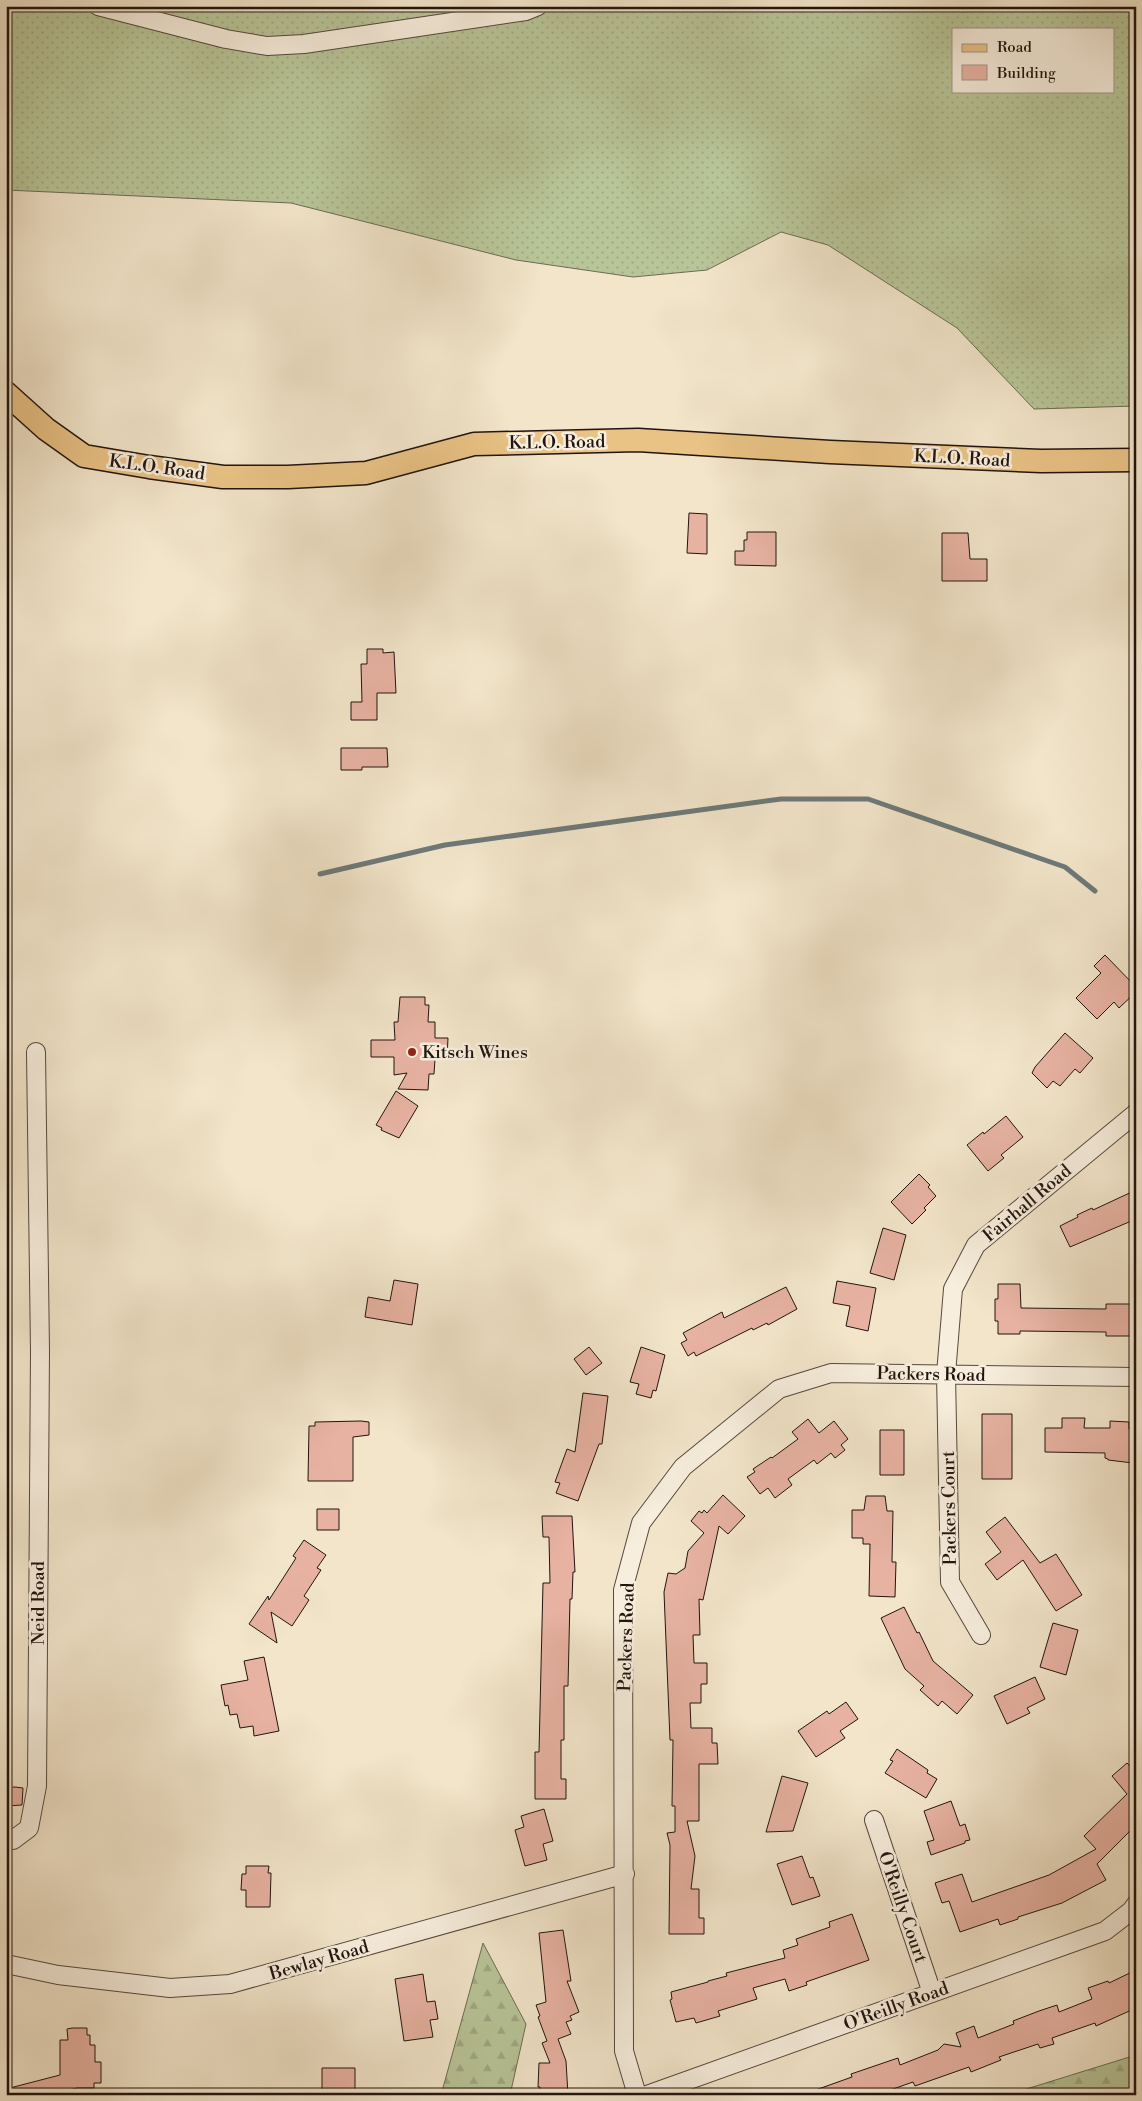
<svg xmlns="http://www.w3.org/2000/svg" width="1142" height="2101" font-family="'Libre Bodoni',serif">
<style>
.grass{fill:url(#grass-dots);stroke:#6c6c54;fill-rule:evenodd}
.forest{fill:url(#forest-firs);stroke:#6c6c54}
.lines{fill:none;stroke-linecap:round;stroke-linejoin:round}
.stream{stroke:#6e797a;stroke-width:5}
.building{fill:#e7b2a2;stroke:#21140f}
.minor-casing{stroke:#55483e;stroke-width:20}
.major-casing{stroke:#21140f;stroke-width:25}
.minor{stroke:#f7eedd;stroke-width:18}
.major{stroke:#e9c285;stroke-width:22}
.poi-dot{fill:#8f2418;stroke:#f7eedd;stroke-width:2}
.labels{text-anchor:middle;stroke-width:5;stroke-linejoin:round;paint-order:stroke}
.street-label{font-size:18px;fill:#21140f;stroke:#f7eedd}
.poi-label{font-size:18px;fill:#21140f;stroke:#f7eedd;text-anchor:start}
</style>
<defs>
<pattern id="grass-dots" width="8" height="8" patternUnits="userSpaceOnUse" patternTransform="scale(1.25)"><rect width="8" height="8" fill="#b8c598"/><path d="M2 2h.1M6 6h.1" fill="none" stroke="#9ea882" stroke-width="1.8" stroke-linecap="round"/></pattern>
<pattern id="forest-firs" width="22" height="20" patternUnits="userSpaceOnUse" patternTransform="scale(1.25)"><rect width="22" height="20" fill="#b8c598"/><path d="M5 1l3.5 6h-7zM16 11l3.5 6h-7z" fill="#9ea882"/></pattern>
</defs>
<rect width="100%" height="100%" fill="#f2e5ca"/>
<filter id="stains"><feTurbulence type="fractalNoise" baseFrequency=".004" numOctaves="4"/><feColorMatrix values="0 0 0 0 .2 0 0 0 0 .09 0 0 0 0 .02 0 0 0 .5 -.17"/></filter>
<radialGradient id="worn" r=".72"><stop offset=".6" stop-color="#630" stop-opacity="0"/><stop offset="1" stop-color="#630" stop-opacity=".3"/></radialGradient>
<path class="grass" d="M 6,6 L 1136,6 L 1136,406 L 1034,409 L 957,328 L 828,245 L 781,232 L 707,270 L 633,277 L 516,260 L 291,203 L 6,190 ZM 953,29 L 1113,29 L 1113,91 L 953,91 Z"/>
<path class="forest" d="M 483,1943 L 526,2024 L 510,2095 L 441,2095 Z
M 1136,2055 L 1136,2095 L 1007,2095 Z"/>
<g class="lines">
<path class="stream" d="M 320,874 L 445,845 L 781,799 L 868,799 L 1065,867 L 1095,891"/>
</g>
<path class="building" d="M 689,513 L 707,514 L 707,554 L 687,553 Z
M 747,532 L 776,532 L 776,566 L 735,565 L 735,551 L 744,551 L 744,540 L 747,540 Z
M 942,533 L 968,533 L 970,559 L 987,559 L 987,581 L 942,581 Z
M 367,649 L 383,649 L 383,653 L 394,652 L 396,693 L 377,693 L 377,720 L 351,720 L 351,702 L 362,702 L 361,664 L 367,664 Z
M 341,748 L 387,748 L 388,767 L 362,767 L 362,770 L 341,770 Z
M 1105,955 L 1136,987 L 1136,992 L 1119,1008 L 1114,1002 L 1097,1019 L 1076,998 L 1101,973 L 1094,966 Z
M 400,997 L 425,997 L 425,1005 L 429,1005 L 428,1022 L 435,1022 L 435,1038 L 448,1038 L 447,1059 L 435,1059 L 434,1074 L 429,1074 L 428,1090 L 398,1089 L 407,1073 L 394,1075 L 394,1057 L 371,1057 L 371,1040 L 395,1040 L 394,1022 L 398,1022 Z
M 1065,1033 L 1093,1058 L 1080,1073 L 1075,1069 L 1060,1086 L 1053,1081 L 1047,1088 L 1032,1073 L 1035,1067 Z
M 396,1091 L 418,1106 L 399,1138 L 381,1130 L 382,1128 L 376,1125 Z
M 1006,1116 L 1023,1137 L 1001,1155 L 1004,1158 L 988,1171 L 967,1145 L 983,1132 L 984,1134 Z
M 919,1174 L 930,1185 L 928,1187 L 936,1196 L 924,1208 L 926,1210 L 912,1224 L 891,1202 Z
M 1136,1190 L 1136,1216 L 1129,1222 L 1070,1247 L 1060,1226 L 1078,1217 L 1077,1215 L 1092,1208 L 1093,1210 Z
M 883,1228 L 906,1235 L 894,1280 L 870,1273 Z
M 394,1280 L 418,1284 L 412,1325 L 365,1317 L 368,1297 L 390,1301 Z
M 837,1281 L 876,1288 L 868,1331 L 846,1326 L 850,1306 L 833,1303 Z
M 998,1284 L 1020,1284 L 1021,1308 L 1106,1309 L 1106,1304 L 1136,1304 L 1136,1336 L 1106,1336 L 1106,1332 L 1020,1331 L 1020,1334 L 998,1334 L 998,1321 L 995,1321 L 995,1299 L 998,1299 Z
M 786,1287 L 797,1309 L 768,1325 L 767,1323 L 753,1330 L 752,1328 L 696,1356 L 694,1352 L 688,1356 L 681,1343 L 687,1340 L 683,1333 L 722,1312 L 724,1318 Z
M 589,1347 L 602,1363 L 586,1375 L 574,1359 Z
M 641,1347 L 665,1355 L 656,1391 L 653,1390 L 651,1398 L 636,1394 L 639,1384 L 630,1382 Z
M 583,1393 L 608,1396 L 602,1444 L 599,1444 L 578,1501 L 556,1493 L 560,1483 L 555,1482 L 567,1449 L 575,1452 Z
M 982,1414 L 1012,1414 L 1012,1479 L 982,1479 Z
M 1062,1418 L 1085,1418 L 1084,1428 L 1110,1428 L 1110,1421 L 1129,1422 L 1129,1429 L 1136,1429 L 1136,1461 L 1133,1461 L 1133,1463 L 1108,1460 L 1108,1459 L 1105,1458 L 1105,1453 L 1045,1452 L 1045,1428 L 1062,1428 Z
M 808,1419 L 819,1433 L 834,1421 L 848,1439 L 841,1445 L 845,1450 L 835,1458 L 831,1453 L 817,1464 L 814,1460 L 788,1479 L 792,1485 L 775,1498 L 768,1488 L 760,1494 L 747,1477 L 755,1472 L 753,1469 L 771,1457 L 772,1458 L 798,1439 L 792,1432 Z
M 361,1421 L 369,1422 L 369,1435 L 353,1437 L 353,1481 L 308,1481 L 309,1426 L 315,1426 L 315,1422 Z
M 880,1430 L 904,1430 L 904,1475 L 880,1475 Z
M 723,1495 L 745,1516 L 728,1534 L 719,1526 L 703,1600 L 699,1599 L 700,1635 L 693,1635 L 694,1663 L 707,1663 L 707,1684 L 701,1684 L 701,1703 L 690,1703 L 691,1728 L 712,1728 L 712,1743 L 717,1743 L 718,1764 L 699,1764 L 699,1821 L 687,1821 L 695,1856 L 691,1889 L 699,1889 L 699,1918 L 704,1918 L 704,1934 L 669,1934 L 670,1845 L 667,1833 L 675,1832 L 675,1806 L 672,1806 L 673,1740 L 670,1740 L 664,1592 L 668,1573 L 676,1574 L 685,1568 L 688,1551 L 704,1533 L 691,1521 L 699,1511 L 702,1513 L 704,1510 L 707,1513 Z
M 866,1496 L 885,1496 L 887,1511 L 893,1511 L 892,1562 L 896,1562 L 895,1597 L 869,1596 L 870,1544 L 863,1544 L 863,1538 L 852,1538 L 852,1510 L 864,1510 Z
M 317,1509 L 339,1509 L 339,1530 L 317,1530 Z
M 542,1516 L 572,1516 L 575,1572 L 573,1572 L 572,1599 L 570,1599 L 568,1686 L 564,1686 L 564,1740 L 561,1740 L 561,1779 L 566,1779 L 566,1799 L 535,1799 L 535,1752 L 539,1752 L 543,1583 L 550,1583 L 549,1537 L 543,1537 Z
M 1005,1517 L 1040,1563 L 1056,1554 L 1082,1595 L 1056,1611 L 1023,1560 L 997,1580 L 985,1564 L 1001,1552 L 986,1532 Z
M 304,1540 L 326,1555 L 317,1568 L 321,1570 L 304,1596 L 309,1600 L 292,1626 L 271,1612 L 277,1643 L 249,1624 L 268,1596 L 269,1600 L 296,1558 L 293,1556 Z
M 904,1607 L 917,1633 L 919,1632 L 933,1661 L 973,1695 L 957,1714 L 942,1701 L 938,1706 L 920,1690 L 924,1686 L 905,1669 L 881,1618 Z
M 1053,1623 L 1078,1630 L 1066,1675 L 1040,1667 Z
M 264,1657 L 279,1731 L 254,1736 L 253,1726 L 240,1728 L 237,1714 L 230,1715 L 228,1705 L 225,1706 L 221,1685 L 248,1680 L 244,1661 Z
M 1035,1677 L 1045,1699 L 1027,1708 L 1030,1713 L 1007,1724 L 994,1696 Z
M 846,1702 L 858,1719 L 840,1731 L 845,1738 L 816,1757 L 798,1731 L 827,1711 L 829,1714 Z
M 897,1749 L 928,1770 L 927,1773 L 937,1779 L 926,1798 L 885,1773 L 893,1761 L 890,1760 Z
M 1136,1760 L 1136,1825 L 1097,1864 L 1106,1880 L 1062,1903 L 1018,1917 L 1018,1919 L 1000,1925 L 998,1919 L 960,1932 L 949,1901 L 942,1903 L 935,1883 L 962,1874 L 972,1902 L 1049,1875 L 1096,1849 L 1084,1836 L 1127,1794 L 1112,1776 L 1127,1763 L 1130,1766 Z
M 782,1776 L 808,1783 L 793,1831 L 766,1832 Z
M 15,1787 L 23,1788 L 22,1805 L 6,1806 L 6,1788 Z
M 951,1801 L 960,1826 L 965,1824 L 970,1840 L 965,1841 L 965,1843 L 931,1855 L 927,1842 L 934,1840 L 924,1811 Z
M 544,1809 L 553,1841 L 543,1844 L 547,1860 L 525,1866 L 515,1830 L 524,1827 L 521,1816 Z
M 802,1856 L 810,1878 L 813,1877 L 820,1896 L 792,1905 L 777,1864 Z
M 246,1866 L 269,1866 L 268,1873 L 271,1873 L 270,1907 L 246,1907 L 246,1890 L 241,1890 L 242,1874 L 246,1874 Z
M 852,1914 L 869,1960 L 806,1982 L 807,1985 L 789,1991 L 785,1979 L 753,1988 L 757,1999 L 718,2011 L 720,2016 L 696,2023 L 694,2018 L 676,2022 L 670,2000 L 672,1999 L 671,1992 L 708,1982 L 708,1981 L 727,1976 L 726,1973 L 785,1958 L 783,1950 L 798,1945 L 796,1939 L 830,1927 L 829,1922 Z
M 563,1930 L 571,1981 L 567,1981 L 579,2012 L 570,2016 L 572,2020 L 566,2022 L 571,2034 L 558,2039 L 566,2061 L 568,2095 L 540,2095 L 540,2087 L 538,2087 L 539,2063 L 550,2063 L 542,2043 L 547,2041 L 538,2017 L 540,2016 L 536,2005 L 546,2002 L 539,1933 Z
M 1136,1970 L 1136,2008 L 1096,2026 L 1095,2023 L 1052,2038 L 1054,2044 L 1040,2048 L 1038,2044 L 999,2057 L 1001,2060 L 971,2072 L 969,2067 L 915,2086 L 913,2082 L 876,2095 L 807,2095 L 807,2093 L 852,2077 L 851,2074 L 898,2058 L 900,2065 L 938,2050 L 944,2044 L 961,2047 L 956,2033 L 974,2026 L 978,2038 L 1014,2024 L 1013,2021 L 1039,2011 L 1057,2005 L 1059,2012 L 1092,1999 L 1088,1988 L 1108,1981 L 1109,1983 Z
M 423,1974 L 427,2002 L 435,2001 L 438,2019 L 430,2020 L 433,2037 L 404,2041 L 395,1979 Z
M 72,2028 L 87,2028 L 87,2035 L 90,2035 L 90,2045 L 95,2045 L 95,2062 L 101,2062 L 101,2083 L 94,2083 L 94,2088 L 77,2088 L 62,2092 L 63,2095 L 6,2095 L 6,2089 L 60,2075 L 60,2040 L 68,2040 L 67,2029 Z
M 322,2068 L 355,2068 L 355,2094 L 322,2093 Z"/>
<g class="lines">
<g class="minor-casing">
<path id="minor" d="M 98,6 L 226,39 L 267,46 L 304,44 L 526,11 L 538,6
M 981,1635 L 950,1582 L 946,1374 L 953,1289 L 976,1245 L 1136,1113
M 874,1820 L 932,1993
M 6,1840 L 13,1840 L 29,1828 L 37,1786 L 40,1351 L 36,1052
M 6,1964 L 58,1975 L 170,1988 L 230,1984 L 625,1874
M 637,2095 L 624,2051 L 623,1590 L 641,1523 L 683,1467 L 779,1389 L 831,1373 L 1136,1377
M 647,2095 L 1105,1931 L 1131,1911 L 1136,1904"/>
</g>
<g class="major-casing">
<path id="major" d="M 6,393 L 46,429 L 84,456 L 149,467 L 223,477 L 288,477 L 366,473 L 474,444 L 638,440 L 830,452 L 1041,461 L 1136,460"/>
</g>
<use href="#minor" class="minor"/>
<use href="#major" class="major"/>
</g>
<circle class="poi-dot" cx="412" cy="1052" r="5"/>
<g class="labels">
<g class="street-label">
<text transform="translate(557 442) rotate(-1)" y="6">K.L.O. Road</text>
<text transform="translate(962 458) rotate(3)" y="6">K.L.O. Road</text>
<text transform="translate(157 467) rotate(8)" y="6">K.L.O. Road</text>
<text transform="translate(1027 1203) rotate(-40)" y="6">Fairhall Road</text>
<text transform="translate(931 1374) rotate(1)" y="6">Packers Road</text>
<text transform="translate(949 1508) rotate(-91)" y="6">Packers Court</text>
<text transform="translate(38 1603) rotate(-90)" y="6">Neid Road</text>
<text transform="translate(626 1637) rotate(-88)" y="6">Packers Road</text>
<text transform="translate(903 1907) rotate(71)" y="6">O'Reilly Court</text>
<text transform="translate(319 1960) rotate(-16)" y="6">Bewlay Road</text>
<text transform="translate(896 2006) rotate(-20)" y="6">O'Reilly Road</text>
</g>
<g class="poi-label">
<text x="422" y="1058">Kitsch Wines</text>
</g>
</g>
<rect width="1142" height="2101" fill="none" stroke="#f2e5ca" stroke-width="25"/>
<rect x="8" y="8" width="1127" height="2086" fill="none" stroke="#21140f" stroke-width="2.5"/>
<rect x="12" y="12" width="1117" height="2076" fill="none" stroke="#21140f"/>
<rect x="952" y="28" width="162" height="65" fill="#f7eedd" stroke="#a1978b"/>
<rect x="962" y="44" width="25" height="8" fill="#e9c285" stroke="#a1978b"/>
<text x="997" y="52" font-size="15" fill="#21140f">Road</text>
<rect x="962" y="65" width="25" height="15" fill="#e7b2a2" stroke="#a1978b"/>
<text x="997" y="78" font-size="15" fill="#21140f">Building</text>
<rect width="100%" height="100%" filter="url(#stains)"/>
<rect width="100%" height="100%" fill="url(#worn)"/>
</svg>
